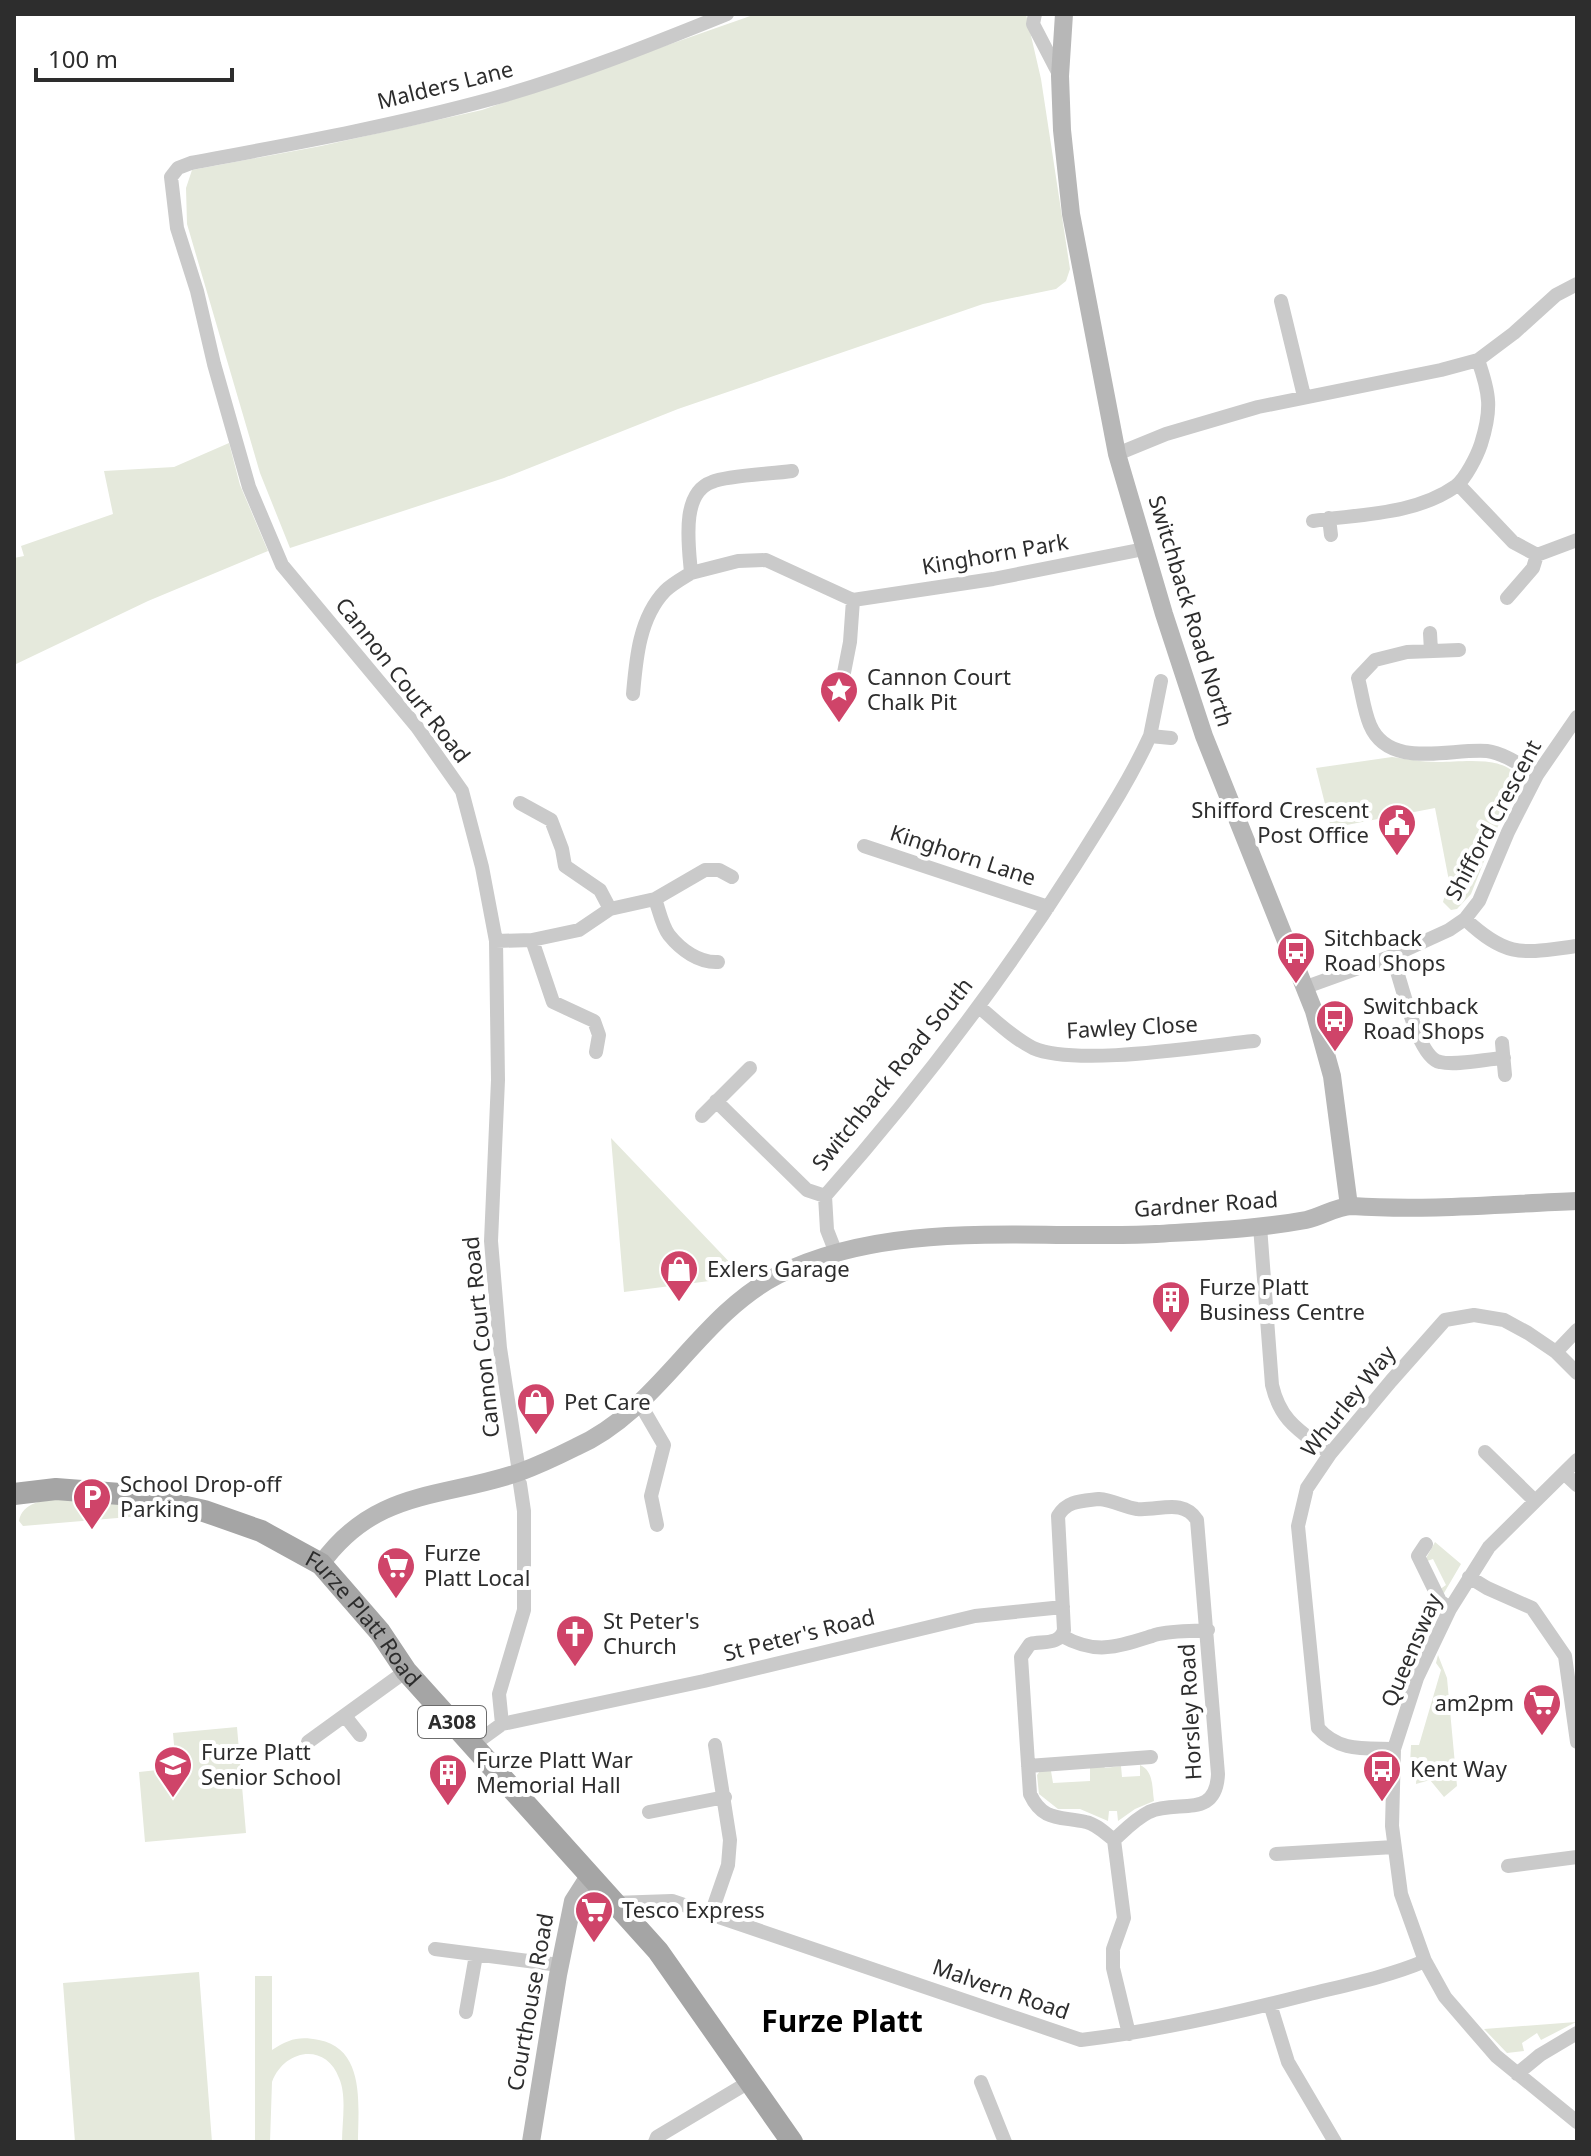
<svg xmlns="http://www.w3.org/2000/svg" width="1591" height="2156" font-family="'Noto Sans',sans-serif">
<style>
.green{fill:#e5e9dc}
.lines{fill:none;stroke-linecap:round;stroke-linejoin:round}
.street{stroke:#cacaca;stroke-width:14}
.secondary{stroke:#b7b7b7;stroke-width:18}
.primary{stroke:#a5a5a5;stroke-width:22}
.labels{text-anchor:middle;stroke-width:8;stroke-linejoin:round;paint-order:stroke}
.shield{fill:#fff;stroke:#6c6c6c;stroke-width:2}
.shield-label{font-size:20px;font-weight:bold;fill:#2d2d2d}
.street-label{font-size:22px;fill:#2d2d2d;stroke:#fff}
.poi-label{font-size:22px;fill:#2d2d2d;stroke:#fff;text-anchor:start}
.district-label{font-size:30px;font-weight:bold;fill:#000;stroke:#fff}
</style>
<rect width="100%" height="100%" fill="#fff"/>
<path class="green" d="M 756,14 L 1026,14 L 1041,79 L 1070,269 L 1066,281 L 1056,289 L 983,304 L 678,409 L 504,478 L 290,548 L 260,473 L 187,224 L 186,188 L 192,170 L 321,146 L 482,110 Z
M 229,443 L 240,485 L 268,551 L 148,601 L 14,665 L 14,558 L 24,556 L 21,546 L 113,514 L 104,471 L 174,467 Z
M 1392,757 C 1407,759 1422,762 1436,762 C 1458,763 1517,752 1519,786 L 1498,826 L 1471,894 L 1457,909 L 1451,910 L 1443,902 L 1449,881 L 1435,808 L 1331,828 L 1316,768 Z
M 611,1138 L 736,1269 L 725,1279 L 624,1292 Z
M 85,1500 L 157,1506 L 165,1516 L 164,1519 L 153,1515 L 23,1526 L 19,1521 C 24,1494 64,1501 85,1500 Z
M 1435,1542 L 1461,1564 L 1444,1593 L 1439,1590 L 1446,1585 L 1433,1559 L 1424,1562 Z
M 1438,1655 L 1447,1678 L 1457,1786 L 1444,1797 L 1430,1780 L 1416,1784 L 1417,1765 L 1410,1764 L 1411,1745 L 1419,1745 L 1441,1670 L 1436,1663 Z
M 237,1727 L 246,1833 L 145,1842 L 139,1772 L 176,1768 L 173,1733 Z
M 1103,1765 L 1105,1768 L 1121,1766 L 1122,1777 L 1140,1776 L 1140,1765 C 1154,1771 1152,1788 1154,1801 L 1135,1809 L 1118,1821 L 1117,1811 L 1109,1811 L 1108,1821 L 1080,1809 L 1058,1809 L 1039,1794 L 1037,1775 L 1040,1771 L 1051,1771 L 1053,1783 L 1090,1781 L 1090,1768 Z
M 199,1972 L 212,2142 L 75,2142 L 63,1983 Z
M 255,1976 L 272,1976 L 272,2050 C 289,2039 299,2036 319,2040 C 366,2049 358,2107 358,2142 L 342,2142 C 342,2122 347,2096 339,2078 C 326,2042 284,2049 272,2082 L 270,2142 L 255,2142 Z
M 1576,2022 L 1541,2040 L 1537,2033 L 1522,2043 L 1524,2051 L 1507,2053 L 1484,2029 Z"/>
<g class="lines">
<path class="street" d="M 1035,14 L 1033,24 L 1060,76
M 1281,301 L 1304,396
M 1117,454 L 1166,434 L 1258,407 L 1441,370 L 1478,360 L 1514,333 L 1556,295 L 1577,284
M 1458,484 L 1513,542 L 1537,555
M 1329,518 L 1331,535
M 1313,521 C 1360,514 1415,515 1456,486 C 1466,478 1477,456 1481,444 C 1492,409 1490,394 1478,360
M 691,573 L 738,561 L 766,560 L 853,600 L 993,579 L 1144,549
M 1507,598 L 1533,568 L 1537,555 L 1577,540
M 1430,633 L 1431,651
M 1459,650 L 1407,652 L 1375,660 L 1358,678 C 1362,693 1364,711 1370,725 C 1389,770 1450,748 1487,751 C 1504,753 1523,767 1537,775
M 1161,681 L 1150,736 L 1171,738
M 841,688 L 850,642 L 853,600
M 633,694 C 636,660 639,618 665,591 C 672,584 683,578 691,573 C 689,547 680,493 712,482 C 729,475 772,474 792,471
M 520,803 L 551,820 L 562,849 L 565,866 L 600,890 L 610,909
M 864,846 L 1048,907
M 655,899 C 659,910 662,926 669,935 C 681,950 699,963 718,962
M 1465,919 C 1508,959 1522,953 1577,946
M 532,940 L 553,1002 L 594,1021 L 599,1035 L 596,1052
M 496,941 L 532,940 L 579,930 L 610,909 L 655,899 L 705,870 L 719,870 L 732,877
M 1392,956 C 1401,979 1417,1058 1440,1062 C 1456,1066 1486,1059 1504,1058
M 1306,987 L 1392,956 L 1449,930 L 1465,919 L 1479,901 L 1508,832 L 1537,775 L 1577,717
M 979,1007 C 996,1021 1013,1038 1033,1048 C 1077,1067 1202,1046 1254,1041
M 1502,1043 L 1505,1075
M 716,1101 L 807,1190 L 825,1196
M 702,1116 L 750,1068
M 1260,1226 L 1272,1385 C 1281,1423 1301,1431 1330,1454
M 836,1253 L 827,1230 L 825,1196 C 916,1093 1000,983 1074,867 C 1101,824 1129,782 1150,736
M 1556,1352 L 1577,1330
M 639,1402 L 664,1445 L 651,1496 L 657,1525
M 1485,1452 L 1534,1500
M 1577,1460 L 1489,1547 L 1450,1609 L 1417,1678 L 1394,1749 L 1392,1826 L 1401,1894 L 1425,1961 L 1445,1997 L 1496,2056 L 1577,2122
M 519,1472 L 500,1348 L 491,1241 L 498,1080 L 496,941 L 482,867 L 462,791 L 417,727 L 282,565 L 249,487 L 214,364 L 197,291 L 177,228 L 171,177 L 178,168 L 191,163 C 292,144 392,126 491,99 C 571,77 650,45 727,14
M 1564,1473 L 1577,1485
M 1099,1499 C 1113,1500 1124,1507 1137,1509 C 1159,1511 1183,1498 1197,1520 L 1218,1774 C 1216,1820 1178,1799 1149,1812 C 1135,1819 1125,1830 1114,1840 C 1106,1834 1096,1824 1086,1822 C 1060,1816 1043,1822 1030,1794 L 1021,1657 L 1030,1644 C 1043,1641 1060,1645 1064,1630 L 1058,1516 C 1067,1500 1083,1501 1099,1499 Z
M 1426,1544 L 1418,1556 L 1440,1601 L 1450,1609
M 1469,1577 L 1487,1588 L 1532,1608 L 1565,1656 L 1577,1742
M 1062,1636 C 1096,1655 1117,1647 1152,1636 C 1169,1630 1190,1632 1208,1630
M 345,1716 L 360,1735
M 502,1724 L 499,1694 L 524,1610 L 524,1511 L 520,1484
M 308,1742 L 406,1671
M 473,1745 L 502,1724 L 704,1681 L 975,1616 L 1063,1607
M 1394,1749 C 1364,1748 1339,1752 1318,1728 L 1298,1526 L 1307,1488 L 1330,1454 L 1391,1381 L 1445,1320 L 1474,1315 L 1504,1320 L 1528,1333 L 1556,1352 L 1577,1373
M 1028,1766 L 1151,1757
M 649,1812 L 725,1797
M 1114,1840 L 1124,1918 L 1113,1949 L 1113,1968 L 1129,2034
M 1276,1854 L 1394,1847
M 1508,1866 L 1577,1857
M 613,1903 L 672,1901 L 1081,2040 C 1157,2031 1232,2014 1306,1995 C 1346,1985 1387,1977 1425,1961
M 711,1914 L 728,1865 L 730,1840 L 715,1745
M 435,1949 L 559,1965
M 1270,2004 L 1288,2062 L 1335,2142
M 466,2012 L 476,1955
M 1517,2074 L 1540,2055 L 1577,2033
M 981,2082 L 1005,2142
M 655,2142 L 657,2137 L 749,2082"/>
<path class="secondary" d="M 1064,14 L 1060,76 L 1062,130 L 1071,214 L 1117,454 L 1164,614 L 1204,736 L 1314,1011 L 1332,1076 L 1349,1206
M 321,1564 C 376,1488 442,1499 520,1472 C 539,1465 558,1456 576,1447 C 659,1410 698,1316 778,1275 C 892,1218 1033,1240 1156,1234 C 1206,1231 1257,1229 1306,1220 C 1321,1217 1337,1206 1352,1206 C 1426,1211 1502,1204 1577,1201
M 531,2142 L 558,1975 L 573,1901 L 589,1876"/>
<path class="primary" id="s1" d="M 14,1494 L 56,1489 L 133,1495 L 204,1511 L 261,1531 L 321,1564 L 380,1632 L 406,1671 L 658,1951 L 792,2142"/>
</g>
<defs>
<g id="sight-pin" transform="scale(2)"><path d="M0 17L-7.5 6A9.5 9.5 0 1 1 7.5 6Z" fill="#cf4469" stroke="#fff"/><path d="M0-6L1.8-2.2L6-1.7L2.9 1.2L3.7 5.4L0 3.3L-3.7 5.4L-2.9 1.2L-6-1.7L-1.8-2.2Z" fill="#fff"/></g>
<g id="civic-pin" transform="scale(2)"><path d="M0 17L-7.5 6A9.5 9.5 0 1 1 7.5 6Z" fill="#cf4469" stroke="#fff"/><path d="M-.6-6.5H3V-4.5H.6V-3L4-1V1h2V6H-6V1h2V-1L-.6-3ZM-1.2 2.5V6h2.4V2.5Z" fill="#fff"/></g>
<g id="bus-pin" transform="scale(2)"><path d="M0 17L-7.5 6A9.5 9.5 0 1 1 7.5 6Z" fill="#cf4469" stroke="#fff"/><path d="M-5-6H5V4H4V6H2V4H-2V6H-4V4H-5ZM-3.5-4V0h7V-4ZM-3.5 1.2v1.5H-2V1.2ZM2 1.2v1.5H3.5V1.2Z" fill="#fff"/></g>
<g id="shop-pin" transform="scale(2)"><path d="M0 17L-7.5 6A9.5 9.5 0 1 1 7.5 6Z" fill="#cf4469" stroke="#fff"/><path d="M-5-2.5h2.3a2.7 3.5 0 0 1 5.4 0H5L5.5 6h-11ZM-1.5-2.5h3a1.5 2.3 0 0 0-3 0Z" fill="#fff"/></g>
<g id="building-pin" transform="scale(2)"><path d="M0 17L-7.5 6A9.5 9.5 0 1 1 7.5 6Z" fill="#cf4469" stroke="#fff"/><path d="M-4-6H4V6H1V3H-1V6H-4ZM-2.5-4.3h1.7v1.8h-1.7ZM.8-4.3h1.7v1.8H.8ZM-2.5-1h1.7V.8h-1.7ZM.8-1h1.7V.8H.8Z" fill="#fff"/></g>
<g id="parking-pin" transform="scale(2)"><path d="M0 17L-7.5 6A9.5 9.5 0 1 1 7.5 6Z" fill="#cf4469" stroke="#fff"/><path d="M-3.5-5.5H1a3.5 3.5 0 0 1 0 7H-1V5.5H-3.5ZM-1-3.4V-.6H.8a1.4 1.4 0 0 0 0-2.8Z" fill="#fff"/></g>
<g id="supermarket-pin" transform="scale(2)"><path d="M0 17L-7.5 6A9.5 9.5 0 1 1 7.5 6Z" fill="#cf4469" stroke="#fff"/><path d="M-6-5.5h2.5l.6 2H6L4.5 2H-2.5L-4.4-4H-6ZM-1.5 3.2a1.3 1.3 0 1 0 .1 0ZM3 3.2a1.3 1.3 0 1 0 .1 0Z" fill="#fff"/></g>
<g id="church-pin" transform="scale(2)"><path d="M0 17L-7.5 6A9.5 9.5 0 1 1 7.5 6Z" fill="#cf4469" stroke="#fff"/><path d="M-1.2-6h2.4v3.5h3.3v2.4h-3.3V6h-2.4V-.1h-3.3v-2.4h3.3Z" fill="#fff"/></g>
<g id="school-pin" transform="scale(2)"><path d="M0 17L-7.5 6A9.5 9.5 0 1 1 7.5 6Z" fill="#cf4469" stroke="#fff"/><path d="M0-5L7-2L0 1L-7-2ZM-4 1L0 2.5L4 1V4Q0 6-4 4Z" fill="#fff"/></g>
</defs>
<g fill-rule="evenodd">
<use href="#sight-pin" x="839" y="690"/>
<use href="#civic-pin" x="1397" y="823"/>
<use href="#bus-pin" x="1296" y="951"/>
<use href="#bus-pin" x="1335" y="1019"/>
<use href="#shop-pin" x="679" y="1269"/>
<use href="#building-pin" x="1171" y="1300"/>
<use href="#shop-pin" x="536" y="1402"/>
<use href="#parking-pin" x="92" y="1497"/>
<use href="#supermarket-pin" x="396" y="1566"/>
<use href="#church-pin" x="575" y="1634"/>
<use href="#supermarket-pin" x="1542" y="1703"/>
<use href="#school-pin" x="173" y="1765"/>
<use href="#bus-pin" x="1382" y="1769"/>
<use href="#building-pin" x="448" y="1773"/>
<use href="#supermarket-pin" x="594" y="1910"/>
</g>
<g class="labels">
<rect class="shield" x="418" y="1706" width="68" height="32" rx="6"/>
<g class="shield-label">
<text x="452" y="1729">A308</text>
</g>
<g class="street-label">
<text transform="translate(445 85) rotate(-14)" y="8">Malders Lane</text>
<text transform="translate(995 554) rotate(-10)" y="8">Kinghorn Park</text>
<text transform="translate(1191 611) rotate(73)" y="8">Switchback Road North</text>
<text transform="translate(403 680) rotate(52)" y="8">Cannon Court Road</text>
<text transform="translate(1493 820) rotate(-62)" y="8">Shifford Crescent</text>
<text transform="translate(963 855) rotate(18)" y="8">Kinghorn Lane</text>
<text transform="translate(1132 1027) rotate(-3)" y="8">Fawley Close</text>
<text transform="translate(892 1074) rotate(-51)" y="8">Switchback Road South</text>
<text transform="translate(1206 1204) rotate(-4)" y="8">Gardner Road</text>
<text transform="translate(481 1337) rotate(-96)" y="8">Cannon Court Road</text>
<text transform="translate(1348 1401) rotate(-51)" y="8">Whurley Way</text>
<text dy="8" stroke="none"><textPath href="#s1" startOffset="390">Furze Platt Road</textPath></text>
<text transform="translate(799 1635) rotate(-14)" y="8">St Peter's Road</text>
<text transform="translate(1411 1650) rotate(-67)" y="8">Queensway</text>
<text transform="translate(1190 1712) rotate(-93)" y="8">Horsley Road</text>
<text transform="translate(1001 1989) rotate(19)" y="8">Malvern Road</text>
<text transform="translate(530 2002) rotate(-80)" y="8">Courthouse Road</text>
</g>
<g class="poi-label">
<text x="867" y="685">Cannon Court<tspan x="867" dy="25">Chalk Pit</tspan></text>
<text x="1369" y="818" text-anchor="end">Shifford Crescent<tspan x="1369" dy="25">Post Office</tspan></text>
<text x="1324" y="946">Sitchback<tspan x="1324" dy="25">Road Shops</tspan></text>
<text x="1363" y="1014">Switchback<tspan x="1363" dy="25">Road Shops</tspan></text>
<text x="707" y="1277">Exlers Garage</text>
<text x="1199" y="1295">Furze Platt<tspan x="1199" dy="25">Business Centre</tspan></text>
<text x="564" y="1410">Pet Care</text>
<text x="120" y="1492">School Drop-off<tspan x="120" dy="25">Parking</tspan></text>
<text x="424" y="1561">Furze<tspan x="424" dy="25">Platt Local</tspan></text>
<text x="603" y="1629">St Peter's<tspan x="603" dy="25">Church</tspan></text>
<text x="1514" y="1711" text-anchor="end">am2pm</text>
<text x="201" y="1760">Furze Platt<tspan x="201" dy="25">Senior School</tspan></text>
<text x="476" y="1768">Furze Platt War<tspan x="476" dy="25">Memorial Hall</tspan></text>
<text x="1410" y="1777">Kent Way</text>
<text x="622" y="1918">Tesco Express</text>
</g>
<g class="district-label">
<text x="842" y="2032">Furze Platt</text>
</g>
</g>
<rect width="1591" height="2156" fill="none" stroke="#2d2d2d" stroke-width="32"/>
<path d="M36 68v12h196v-12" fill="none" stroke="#2d2d2d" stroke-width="4"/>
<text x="48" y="68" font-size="24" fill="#2d2d2d" stroke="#ffffff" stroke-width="6" paint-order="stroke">100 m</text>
</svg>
